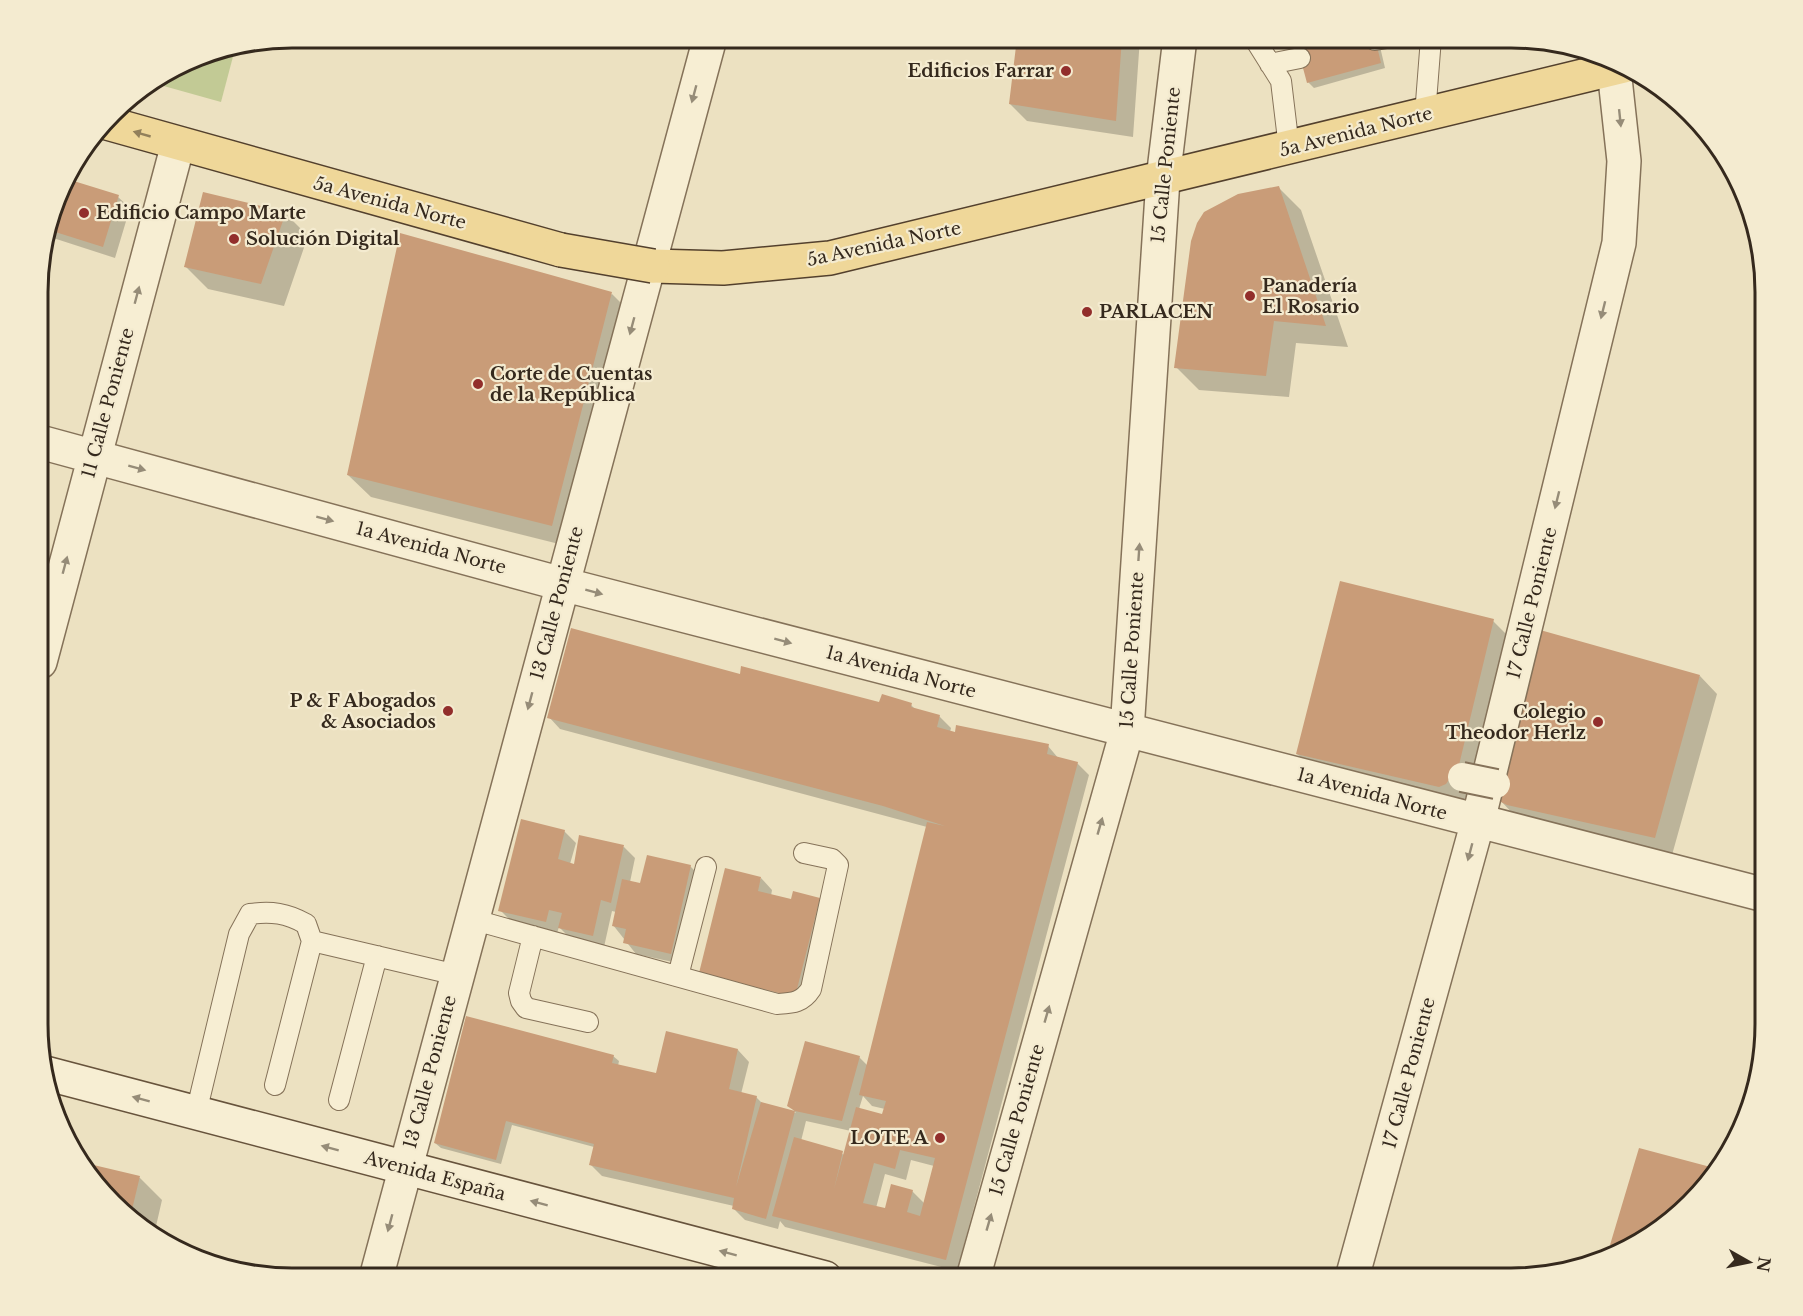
<svg xmlns="http://www.w3.org/2000/svg" width="1803" height="1316" font-family="'Libre Baskerville',serif">
<style>
.green{fill:#c2ca95}
.shadow{fill:#0003;fill-rule:evenodd}
.building{fill:#c99c78;fill-rule:evenodd}
.lines{fill:none;stroke-linecap:round;stroke-linejoin:round}
.service-casing{stroke:#857259;stroke-width:22}
.minor-casing{stroke:#857259;stroke-width:36}
.secondary-casing{stroke:#67533c;stroke-width:36}
.primary-casing{stroke:#53402d;stroke-width:36}
.service{stroke:#f7eed3;stroke-width:20}
.minor{stroke:#f7eed3;stroke-width:33}
.secondary{stroke:#f7eed3;stroke-width:33}
.primary{stroke:#efd799;stroke-width:33}
.pedestrian-bridge-casing{stroke:#857259;stroke-width:32;stroke-linecap:butt}
.primary-bridge-casing{stroke:#53402d;stroke-width:36;stroke-linecap:butt}
.pedestrian-bridge{stroke:#f7eed3;stroke-width:28}
.primary-bridge{stroke:#efd799;stroke-width:33}
.oneway{fill:#968c78}
.oneway2{fill:#92805b}
.poi-dot{fill:#922e2b;stroke:#f4ebd0;stroke-width:2}
.labels{text-anchor:middle;stroke-width:4.5;stroke-linejoin:round;paint-order:stroke}
.poi-label{font-size:18px;font-weight:bold;fill:#35291d;stroke:#f4ebd0;text-anchor:start}
.street-label{font-size:18px;fill:#35291d;stroke:#f4ebd0}
.rim{fill:none;stroke:#35291d;stroke-width:3}
</style>
<rect width="100%" height="100%" fill="#ece1c1"/>
<path class="green" d="M 235,49 L 221,102 L 153,83 L 195,57 Z"/>
<path class="shadow" d="M 1019,38 L 1140,38 L 1133,137 L 1027,121 L 1010,104 Z
M 1296,38 L 1378,38 L 1385,68 L 1314,88 L 1308,82 Z
M 64,180 L 118,197 L 130,208 L 115,258 L 47,236 Z
M 1278,187 L 1301,210 L 1348,347 L 1296,343 L 1289,397 L 1199,390 L 1176,367 Z
M 285,213 L 308,236 L 284,306 L 208,289 L 185,266 Z
M 612,294 L 634,316 L 575,548 L 371,497 L 348,475 Z
M 1493,621 L 1510,638 L 1476,783 L 1463,801 L 1315,771 L 1297,754 Z
M 742,676 L 880,704 L 911,705 L 917,711 L 939,716 L 951,728 L 950,732 L 1048,746 L 1059,759 L 1077,763 L 1089,775 L 957,1271 L 785,1227 L 780,1221 L 778,1229 L 745,1220 L 734,1209 L 734,1206 L 602,1176 L 590,1164 L 594,1147 L 512,1125 L 501,1164 L 441,1148 L 435,1143 L 613,1056 L 619,1061 L 618,1066 L 657,1075 L 738,1050 L 749,1062 L 741,1094 L 756,1097 L 762,1103 L 796,1113 L 789,1105 L 859,1057 L 868,1066 L 927,827 L 560,729 L 549,717 ZM 863,1096 L 872,1106 L 885,1109 L 883,1116 L 859,1109 ZM 806,1121 L 851,1131 L 845,1155 L 801,1141 ZM 911,1160 L 934,1166 L 925,1204 L 912,1191 L 886,1210 L 876,1208 L 885,1174 L 906,1180 Z
M 1700,676 L 1717,694 L 1672,855 L 1516,817 L 1499,799 Z
M 564,831 L 576,843 L 570,864 L 575,865 L 624,847 L 635,858 L 630,882 L 641,885 L 690,866 L 702,878 L 682,964 L 636,954 L 613,925 L 616,912 L 612,911 L 604,947 L 571,939 L 559,927 L 557,933 L 512,922 L 500,910 Z
M 761,878 L 772,890 L 771,896 L 792,901 L 820,899 L 831,911 L 807,1008 L 713,984 Z
M 1640,1150 L 1718,1171 L 1713,1179 L 1621,1253 L 1612,1244 Z
M 83,1164 L 140,1178 L 162,1200 L 154,1235 L 137,1226 Z"/>
<path class="building" d="M 1017,38 L 1122,38 L 1116,121 L 1009,104 Z
M 1295,38 L 1375,38 L 1381,63 L 1307,83 Z
M 64,178 L 119,195 L 103,247 L 49,230 Z
M 1279,186 L 1326,326 L 1274,321 L 1266,376 L 1174,368 L 1191,241 L 1197,223 L 1204,212 L 1238,194 Z
M 203,192 L 286,212 L 261,284 L 184,267 Z
M 400,233 L 612,292 L 552,526 L 347,475 Z
M 1340,581 L 1494,619 L 1459,765 L 1446,784 L 1439,787 L 1296,754 Z
M 571,628 L 740,674 L 741,666 L 879,702 L 882,694 L 912,703 L 911,707 L 940,715 L 937,727 L 955,732 L 956,725 L 1049,744 L 1047,754 L 1078,762 L 946,1260 L 772,1216 L 794,1137 L 843,1151 L 834,1189 L 856,1107 L 882,1114 L 886,1101 L 859,1095 L 927,822 L 945,826 L 883,806 L 547,718 ZM 900,1150 L 935,1158 L 920,1216 L 907,1212 L 913,1190 L 891,1184 L 885,1208 L 863,1203 L 874,1163 L 895,1169 Z
M 1533,628 L 1700,675 L 1655,838 L 1507,805 L 1497,800 Z
M 521,819 L 565,830 L 558,859 L 574,864 L 579,835 L 624,845 L 611,903 L 601,900 L 593,936 L 558,928 L 562,913 L 549,910 L 546,922 L 498,911 Z
M 647,855 L 691,865 L 671,954 L 623,943 L 626,929 L 612,926 L 622,879 L 640,883 Z
M 725,868 L 761,877 L 758,891 L 791,899 L 793,891 L 820,898 L 795,997 L 699,973 Z
M 466,1016 L 614,1055 L 612,1063 L 656,1073 L 666,1031 L 738,1049 L 729,1089 L 757,1096 L 736,1187 L 761,1102 L 795,1111 L 766,1219 L 732,1209 L 734,1198 L 589,1165 L 594,1144 L 506,1121 L 496,1160 L 434,1143 Z
M 805,1041 L 860,1056 L 842,1121 L 795,1111 L 787,1106 Z
M 1639,1148 L 1718,1169 L 1713,1179 L 1627,1249 L 1610,1245 Z
M 81,1162 L 140,1176 L 130,1218 L 129,1217 Z"/>
<g class="lines">
<g class="service-casing">
<path id="service" d="M 1254,38 L 1281,81 L 1289,148
M 1375,40 L 1387,38
M 1270,64 L 1300,58
M 1425,115 L 1431,38
M 471,919 L 777,1004 C 792,1003 802,1003 811,989 L 838,865 L 832,859 L 804,853
M 533,936 L 519,993 L 521,1001 L 526,1008 L 588,1022
M 312,941 L 457,975
M 678,976 L 706,867
M 339,1100 L 377,956
M 196,1113 L 239,934 L 250,914 C 271,911 287,913 306,924 L 312,941 L 275,1085"/>
</g>
<g class="minor-casing">
<path id="minor" d="M 40,442 L 562,584 L 1765,895
M 40,662 L 178,144
M 376,1278 L 710,38
M 973,1278 L 1127,731 L 1163,179 L 1180,38
M 1352,1278 L 1478,821 L 1619,243 L 1624,161 L 1613,60"/>
</g>
<g class="secondary-casing">
<path id="secondary" d="M 45,1073 L 825,1278"/>
</g>
<g class="primary-casing">
<path id="primary" d="M 107,123 L 561,250
M 653,266 L 723,268 L 830,258 L 1624,66"/>
</g>
<use href="#service" class="service"/>
<use href="#minor" class="minor"/>
<use href="#secondary" class="secondary"/>
<use href="#primary" class="primary"/>
<g class="pedestrian-bridge-casing">
<path id="pedestrian-bridge" d="M 1462,777 L 1496,784"/>
</g>
<g class="primary-bridge-casing">
<path id="primary-bridge" d="M 561,250 L 653,266"/>
</g>
<use href="#pedestrian-bridge" class="pedestrian-bridge"/>
<use href="#primary-bridge" class="primary-bridge"/>
</g>
<defs><path id="oneway-solid" d="M-6-.8H1V-3.2L6.5 0L1 3.2V.8H-6Z" transform="scale(1.5)"/></defs>
<g class="oneway">
<use href="#oneway-solid" transform="translate(694 94) rotate(105)"/>
<use href="#oneway-solid" transform="translate(1620 118) rotate(84)"/>
<use href="#oneway-solid" transform="translate(137 295) rotate(-75)"/>
<use href="#oneway-solid" transform="translate(1603 310) rotate(104)"/>
<use href="#oneway-solid" transform="translate(632 326) rotate(105)"/>
<use href="#oneway-solid" transform="translate(137 468) rotate(15)"/>
<use href="#oneway-solid" transform="translate(1557 500) rotate(104)"/>
<use href="#oneway-solid" transform="translate(325 519) rotate(15)"/>
<use href="#oneway-solid" transform="translate(1139 552) rotate(-86)"/>
<use href="#oneway-solid" transform="translate(65 565) rotate(-75)"/>
<use href="#oneway-solid" transform="translate(594 592) rotate(15)"/>
<use href="#oneway-solid" transform="translate(783 641) rotate(15)"/>
<use href="#oneway-solid" transform="translate(530 701) rotate(105)"/>
<use href="#oneway-solid" transform="translate(1100 826) rotate(-74)"/>
<use href="#oneway-solid" transform="translate(1470 852) rotate(105)"/>
<use href="#oneway-solid" transform="translate(1047 1014) rotate(-74)"/>
<use href="#oneway-solid" transform="translate(141 1099) rotate(-165)"/>
<use href="#oneway-solid" transform="translate(330 1148) rotate(-165)"/>
<use href="#oneway-solid" transform="translate(539 1203) rotate(-165)"/>
<use href="#oneway-solid" transform="translate(989 1222) rotate(-74)"/>
<use href="#oneway-solid" transform="translate(390 1223) rotate(105)"/>
<use href="#oneway-solid" transform="translate(728 1253) rotate(-165)"/>
</g>
<use class="oneway2" href="#oneway-solid" transform="translate(142 134) rotate(-164)"/>
<g class="poi-dot">
<circle cx="1066" cy="71" r="6"/>
<circle cx="84" cy="213" r="6"/>
<circle cx="234" cy="239" r="6"/>
<circle cx="1250" cy="296" r="6"/>
<circle cx="1087" cy="312" r="6"/>
<circle cx="478" cy="384" r="6"/>
<circle cx="448" cy="711" r="6"/>
<circle cx="1598" cy="722" r="6"/>
<circle cx="940" cy="1138" r="6"/>
</g>
<g class="labels">
<g class="poi-label">
<text x="1054" y="77" text-anchor="end">Edificios Farrar</text>
<text x="96" y="219">Edificio Campo Marte</text>
<text x="246" y="245">Solución Digital</text>
<text x="1262" y="292">Panadería<tspan x="1262" dy="21">El Rosario</tspan></text>
<text x="1099" y="318">PARLACEN</text>
<text x="490" y="380">Corte de Cuentas<tspan x="490" dy="21">de la República</tspan></text>
<text x="436" y="707" text-anchor="end">P &amp; F Abogados<tspan x="436" dy="21">&amp; Asociados</tspan></text>
<text x="1586" y="718" text-anchor="end">Colegio<tspan x="1586" dy="21">Theodor Herlz</tspan></text>
<text x="928" y="1144" text-anchor="end">LOTE A</text>
</g>
<g class="street-label">
<text transform="translate(1356 132) rotate(-14)" y="6">5a Avenida Norte</text>
<text transform="translate(1166 165) rotate(-84)" y="6">15 Calle Poniente</text>
<text transform="translate(390 203) rotate(15)" y="6">5a Avenida Norte</text>
<text transform="translate(884 244) rotate(-12)" y="6">5a Avenida Norte</text>
<text transform="translate(108 403) rotate(-75)" y="6">11 Calle Poniente</text>
<text transform="translate(431 548) rotate(15)" y="6">1a Avenida Norte</text>
<text transform="translate(557 603) rotate(-75)" y="6">13 Calle Poniente</text>
<text transform="translate(1532 603) rotate(-76)" y="6">17 Calle Poniente</text>
<text transform="translate(1132 650) rotate(-86)" y="6">15 Calle Poniente</text>
<text transform="translate(901 672) rotate(15)" y="6">1a Avenida Norte</text>
<text transform="translate(1372 794) rotate(15)" y="6">1a Avenida Norte</text>
<text transform="translate(430 1072) rotate(-75)" y="6">13 Calle Poniente</text>
<text transform="translate(1409 1073) rotate(-75)" y="6">17 Calle Poniente</text>
<text transform="translate(1017 1120) rotate(-74)" y="6">15 Calle Poniente</text>
<text transform="translate(435 1176) rotate(15)" y="6">Avenida España</text>
</g>
</g>
<path d="M0 0H1803V1316H0ZM292 48H1511A244 244 0 0 1 1755 292V1024A244 244 0 0 1 1511 1268H292A244 244 0 0 1 48 1024V292A244 244 0 0 1 292 48Z" fill="#f4ebd0" fill-rule="evenodd"/>
<path class="rim" d="M292 48H1511A244 244 0 0 1 1755 292V1024A244 244 0 0 1 1511 1268H292A244 244 0 0 1 48 1024V292A244 244 0 0 1 292 48Z"/>
<g transform="translate(1749 1262) rotate(99)" stroke="#f4ebd0" stroke-width="4.5" paint-order="stroke">
<path d="M0-4.5L10 22L0 15L-10 22Z" fill="#35291d"/>
<text y="-9" font-size="16" font-weight="bold" text-anchor="middle" fill="#35291d">N</text>
</g>
</svg>
